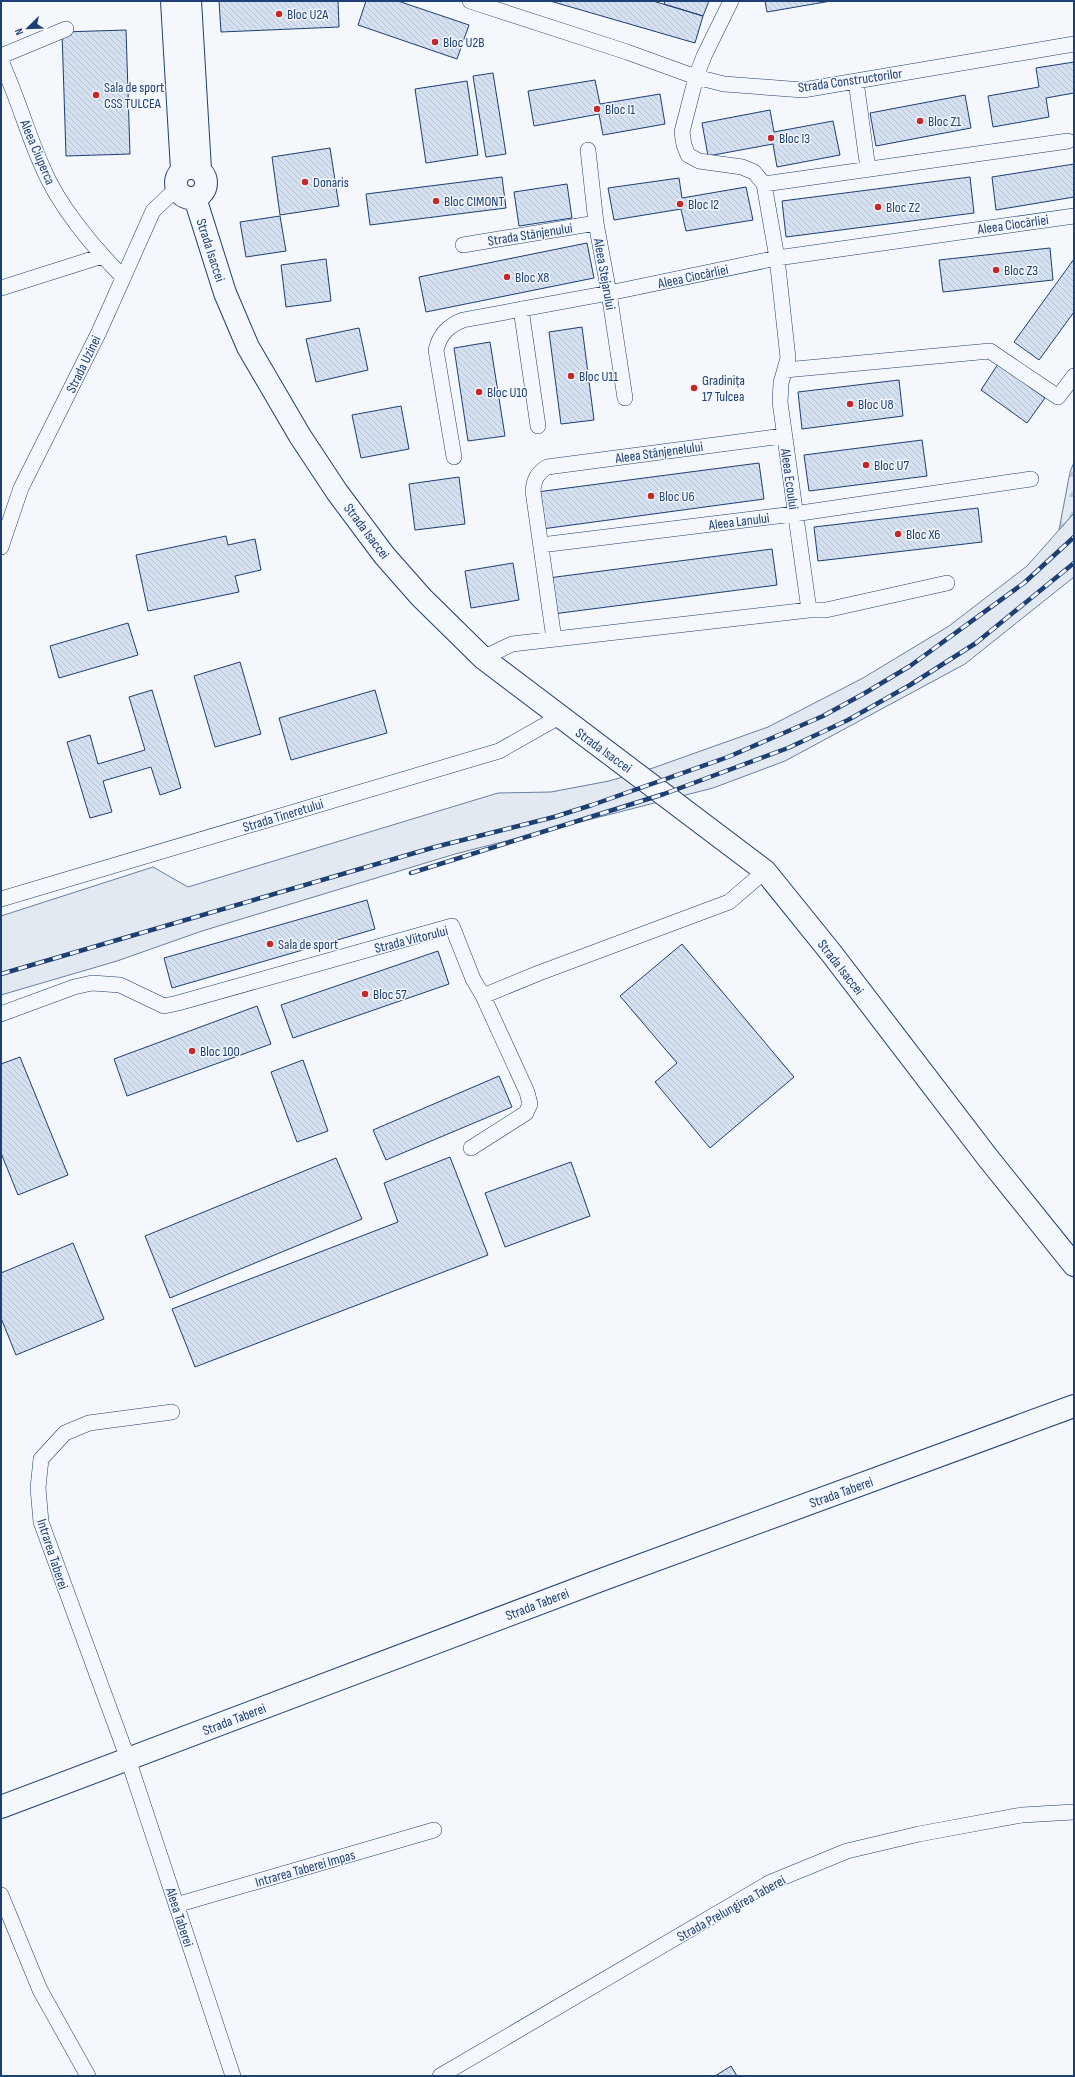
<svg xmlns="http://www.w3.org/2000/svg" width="1075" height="2077" font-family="'Sofia Sans Condensed',sans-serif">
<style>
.grass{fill:#e3e9f0;stroke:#687fa3}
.forest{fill:url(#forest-firs);stroke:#687fa3}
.building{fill:url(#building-back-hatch);stroke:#1d3f73}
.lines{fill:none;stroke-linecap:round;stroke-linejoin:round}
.street-casing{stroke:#1d3f73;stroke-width:16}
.secondary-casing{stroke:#1d3f73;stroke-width:24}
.primary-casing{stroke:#1d3f73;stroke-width:24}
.street{stroke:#f4f7fb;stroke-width:15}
.secondary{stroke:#f4f7fb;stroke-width:22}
.primary{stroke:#f4f7fb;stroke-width:22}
.rail-casing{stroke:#1d3f73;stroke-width:4.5}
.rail{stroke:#f4f7fb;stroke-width:3;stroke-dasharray:9;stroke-linecap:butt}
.poi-dot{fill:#c62828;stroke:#f4f7fb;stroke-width:1.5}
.labels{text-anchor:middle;stroke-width:3;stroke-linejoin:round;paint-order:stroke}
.poi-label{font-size:14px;fill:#1d3f73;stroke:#f4f7fb;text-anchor:start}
.street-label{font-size:14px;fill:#1d3f73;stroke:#f4f7fb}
</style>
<defs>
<pattern id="forest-firs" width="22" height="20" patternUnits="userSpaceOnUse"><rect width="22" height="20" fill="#e3e9f0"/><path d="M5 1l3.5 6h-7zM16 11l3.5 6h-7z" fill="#c2c9d1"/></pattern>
<pattern id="building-back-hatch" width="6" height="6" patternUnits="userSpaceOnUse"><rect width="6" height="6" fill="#d5e0f0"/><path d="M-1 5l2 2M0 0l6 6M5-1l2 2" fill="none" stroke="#b6c1d1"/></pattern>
</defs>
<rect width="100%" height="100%" fill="#f4f7fb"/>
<path class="grass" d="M 1074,513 L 1074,577 L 965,664 L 785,761 L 713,788 L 455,854 L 202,931 L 117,961 L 1,995 L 1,916 L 153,867 L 188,887 L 498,793 L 551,792 L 609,781 L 653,768 L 768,727 L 863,678 L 949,626 L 1027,566 Z"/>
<path class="forest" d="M 1074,462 L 1074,513 L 1059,530 L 1070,472 Z"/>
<path class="building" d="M 219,1 L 338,1 L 339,27 L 221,32 Z
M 366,1 L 398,1 L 469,25 L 457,59 L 358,25 Z
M 550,1 L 653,1 L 703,16 L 695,43 Z
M 665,1 L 709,1 L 703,16 L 664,4 Z
M 765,1 L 831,1 L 767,12 Z
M 126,30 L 130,154 L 66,156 L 62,32 Z
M 1074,62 L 1074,93 L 1046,98 L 1049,117 L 993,127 L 988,96 L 1039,87 L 1036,68 Z
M 493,73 L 506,154 L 486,157 L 473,76 Z
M 595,80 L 600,104 L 660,94 L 665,124 L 603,135 L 599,114 L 534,126 L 528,91 Z
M 467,81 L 478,155 L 426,163 L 415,89 Z
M 965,95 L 971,128 L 876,146 L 870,113 Z
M 770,110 L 774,132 L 833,121 L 840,155 L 777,167 L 773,144 L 708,156 L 702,123 Z
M 330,148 L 339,206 L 280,215 L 272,157 Z
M 1074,164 L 1074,197 L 996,210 L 992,177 Z
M 502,177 L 506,208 L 370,225 L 366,194 Z
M 970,177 L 974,213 L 786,237 L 782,201 Z
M 679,178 L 682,198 L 746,187 L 753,220 L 686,231 L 681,209 L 614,220 L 608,188 Z
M 567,184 L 572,218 L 519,226 L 514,192 Z
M 280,216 L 286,251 L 246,257 L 240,222 Z
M 587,243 L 594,278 L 426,312 L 419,277 Z
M 1050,248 L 1053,280 L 943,292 L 939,260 Z
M 326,259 L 331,301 L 286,307 L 281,265 Z
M 1074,259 L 1074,312 L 1039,360 L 1014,342 Z
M 582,327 L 594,420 L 561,424 L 549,332 Z
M 359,328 L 368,370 L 316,382 L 306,339 Z
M 490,342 L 505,436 L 468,441 L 454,348 Z
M 998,364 L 1045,398 L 1027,423 L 981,390 Z
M 899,380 L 903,416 L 802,429 L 798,392 Z
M 401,406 L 409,449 L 361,458 L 352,415 Z
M 922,440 L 927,476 L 809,491 L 804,455 Z
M 759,463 L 764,499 L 542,529 L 537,492 Z
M 459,477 L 465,524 L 415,530 L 409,484 Z
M 978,508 L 982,542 L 818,561 L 814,527 Z
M 226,536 L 228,545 L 255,539 L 261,570 L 235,576 L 239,592 L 148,611 L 136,555 Z
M 772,549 L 777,585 L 553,614 L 548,578 Z
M 513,563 L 519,600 L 471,608 L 465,571 Z
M 128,623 L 138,655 L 59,678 L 50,646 Z
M 240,662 L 261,734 L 215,747 L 194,676 Z
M 152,690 L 181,788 L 160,795 L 151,767 L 103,781 L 112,812 L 90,818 L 67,742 L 90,735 L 98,764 L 145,750 L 129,697 Z
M 375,690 L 387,733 L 291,760 L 279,718 Z
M 367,900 L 375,929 L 172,988 L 164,958 Z
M 682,944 L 794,1077 L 710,1148 L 655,1082 L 677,1063 L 620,996 Z
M 438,951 L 449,984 L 293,1038 L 281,1005 Z
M 257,1006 L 271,1044 L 127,1096 L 114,1059 Z
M 20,1057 L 68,1175 L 18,1195 L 1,1153 L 1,1064 Z
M 303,1060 L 328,1131 L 297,1142 L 271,1072 Z
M 499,1076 L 512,1107 L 386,1160 L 373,1130 Z
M 450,1157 L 488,1255 L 195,1367 L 172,1309 L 398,1222 L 384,1183 Z
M 336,1158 L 362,1219 L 170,1298 L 145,1236 Z
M 571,1162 L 590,1216 L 505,1247 L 485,1193 Z
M 73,1243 L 104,1319 L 16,1355 L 1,1318 L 1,1273 Z
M 731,2066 L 737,2076 L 715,2076 Z"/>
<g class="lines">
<g class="street-casing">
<path id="street" d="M 470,1 L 627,52 L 696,77 L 724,84 L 803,90 L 1074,44
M 731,1 L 704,56 L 696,77 L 682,132 L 684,145 L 688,155 L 699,161 L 742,167 L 754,172 L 764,184 L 777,258 L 788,358 L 781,383 L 780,402 L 809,610
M 1,56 L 66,29
M 1,61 C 17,96 27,132 42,166 C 58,205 93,247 122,276
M 856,81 L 868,169
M 588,150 L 596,223 L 609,293 L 625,398
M 764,184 L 1068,141
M 463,245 L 596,223
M 1,288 L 102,256
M 521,309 L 538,426
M 785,370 L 990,351 L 1058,397 L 1074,376
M 454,457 L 436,350 C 440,334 448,326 463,320 L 609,293 L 777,258 L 1074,216
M 541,545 L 794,514 L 1031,479
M 1,547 L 21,488 L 99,332 L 153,211 L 176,189
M 554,639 L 533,491 C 534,480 537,473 547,467 L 783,436
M 483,658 L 512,644 L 809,610 L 826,610 L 947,583
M 1,899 L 499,751 L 559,717
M 1,1014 L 74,987 L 92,983 L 120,985 L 164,1006 L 178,1003 L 452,926 L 473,979 L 483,996 L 539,973 L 729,902 L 765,871
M 471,1148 L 526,1113 L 530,1104 L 527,1092 L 483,996
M 172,1412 L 89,1423 L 65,1433 L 41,1459 L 38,1488 L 41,1522 L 128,1759 L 233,2076
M 1,1895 L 40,1990 L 88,2076
M 176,1905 L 434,1830
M 440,2076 L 769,1883 L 847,1851 L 919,1834 L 1022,1815 L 1074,1812"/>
</g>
<g class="secondary-casing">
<path id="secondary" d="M 1,1807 L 601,1580 L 1074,1406"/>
</g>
<g class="primary-casing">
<path id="primary" d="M 172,1 L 182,170
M 190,1 L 200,170
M176 183a15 15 0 1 1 30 0a15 15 0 1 1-30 0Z
M 195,198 L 225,293 L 248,347 L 300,436 L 337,492 L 384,555 L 421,597 L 483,658 L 765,871 L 832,954 L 988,1158 L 1074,1265"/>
</g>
<use href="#street" class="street"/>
<use href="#secondary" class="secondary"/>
<use href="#primary" class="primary"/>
<g class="rail-casing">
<path id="rail" d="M 411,873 L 664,794 L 788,748 L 848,720 L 910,685 L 976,643 L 1074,563
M 1,974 L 435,847 L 554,817 L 592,805 L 728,757 L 823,716 L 865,693 L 910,666 L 1024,583 L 1074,537"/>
</g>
<use href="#rail" class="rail"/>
</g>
<g class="poi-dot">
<circle cx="279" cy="14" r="4"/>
<circle cx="435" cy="42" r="4"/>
<circle cx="96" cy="95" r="4"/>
<circle cx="597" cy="109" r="4"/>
<circle cx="920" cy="121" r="4"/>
<circle cx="771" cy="138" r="4"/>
<circle cx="305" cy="182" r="4"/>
<circle cx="436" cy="201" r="4"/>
<circle cx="680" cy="204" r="4"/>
<circle cx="878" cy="207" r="4"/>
<circle cx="996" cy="270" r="4"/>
<circle cx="507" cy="277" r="4"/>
<circle cx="571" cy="376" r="4"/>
<circle cx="694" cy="388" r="4"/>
<circle cx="479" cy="392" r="4"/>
<circle cx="850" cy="404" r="4"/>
<circle cx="866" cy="465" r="4"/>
<circle cx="651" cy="496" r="4"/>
<circle cx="898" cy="534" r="4"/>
<circle cx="270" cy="944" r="4"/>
<circle cx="365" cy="994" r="4"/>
<circle cx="192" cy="1051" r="4"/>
</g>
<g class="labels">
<g class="poi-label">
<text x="287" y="19">Bloc U2A</text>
<text x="443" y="47">Bloc U2B</text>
<text x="104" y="92">Sala de sport<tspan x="104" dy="16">CSS TULCEA</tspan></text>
<text x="605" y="114">Bloc I1</text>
<text x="928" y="126">Bloc Z1</text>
<text x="779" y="143">Bloc I3</text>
<text x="313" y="187">Donaris</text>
<text x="444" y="206">Bloc CIMONT</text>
<text x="688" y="209">Bloc I2</text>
<text x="886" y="212">Bloc Z2</text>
<text x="1004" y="275">Bloc Z3</text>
<text x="515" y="282">Bloc X8</text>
<text x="579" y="381">Bloc U11</text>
<text x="702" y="385">Gradinița<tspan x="702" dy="16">17 Tulcea</tspan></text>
<text x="487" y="397">Bloc U10</text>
<text x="858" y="409">Bloc U8</text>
<text x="874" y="470">Bloc U7</text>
<text x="659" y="501">Bloc U6</text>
<text x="906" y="539">Bloc X6</text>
<text x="278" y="949">Sala de sport</text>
<text x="373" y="999">Bloc 57</text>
<text x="200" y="1056">Bloc 100</text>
</g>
<g class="street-label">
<text transform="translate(850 80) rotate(-8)" y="5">Strada Constructorilor</text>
<text transform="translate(38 152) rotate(67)" y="5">Aleea Ciuperca</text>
<text transform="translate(1013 224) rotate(-8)" y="5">Aleea Ciocârliei</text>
<text transform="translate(530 234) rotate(-9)" y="5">Strada Stânjenului</text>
<text transform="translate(211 250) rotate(72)" y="5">Strada Isaccei</text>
<text transform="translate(605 274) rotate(80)" y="5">Aleea Stejarului</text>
<text transform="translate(693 276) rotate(-12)" y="5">Aleea Ciocârliei</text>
<text transform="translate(83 364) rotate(-64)" y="5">Strada Uzinei</text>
<text transform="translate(659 452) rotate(-8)" y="5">Aleea Stânjenelului</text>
<text transform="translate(790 479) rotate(82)" y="5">Aleea Ecoului</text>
<text transform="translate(739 521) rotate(-7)" y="5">Aleea Lanului</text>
<text transform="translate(367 531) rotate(53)" y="5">Strada Isaccei</text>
<text transform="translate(604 750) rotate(36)" y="5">Strada Isaccei</text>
<text transform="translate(283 815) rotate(-17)" y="5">Strada Tineretului</text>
<text transform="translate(411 939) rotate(-14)" y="5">Strada Viitorului</text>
<text transform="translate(841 967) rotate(52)" y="5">Strada Isaccei</text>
<text transform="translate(841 1492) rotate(-20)" y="5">Strada Taberei</text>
<text transform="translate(53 1554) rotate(72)" y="5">Intrarea Taberei</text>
<text transform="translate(537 1604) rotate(-21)" y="5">Strada Taberei</text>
<text transform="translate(234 1719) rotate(-21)" y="5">Strada Taberei</text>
<text transform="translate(305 1868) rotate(-16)" y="5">Intrarea Taberei Impas</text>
<text transform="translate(731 1908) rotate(-29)" y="5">Strada Prelungirea Taberei</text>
<text transform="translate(180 1917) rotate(72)" y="5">Aleea Taberei</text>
</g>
</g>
<rect width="1075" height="2077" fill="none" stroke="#1d3f73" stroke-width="4"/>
<g transform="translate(28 28) rotate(247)" stroke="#f4f7fb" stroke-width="3" paint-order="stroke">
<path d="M0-3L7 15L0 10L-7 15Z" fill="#1d3f73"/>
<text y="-6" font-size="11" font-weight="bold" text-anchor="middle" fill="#1d3f73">N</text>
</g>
</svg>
